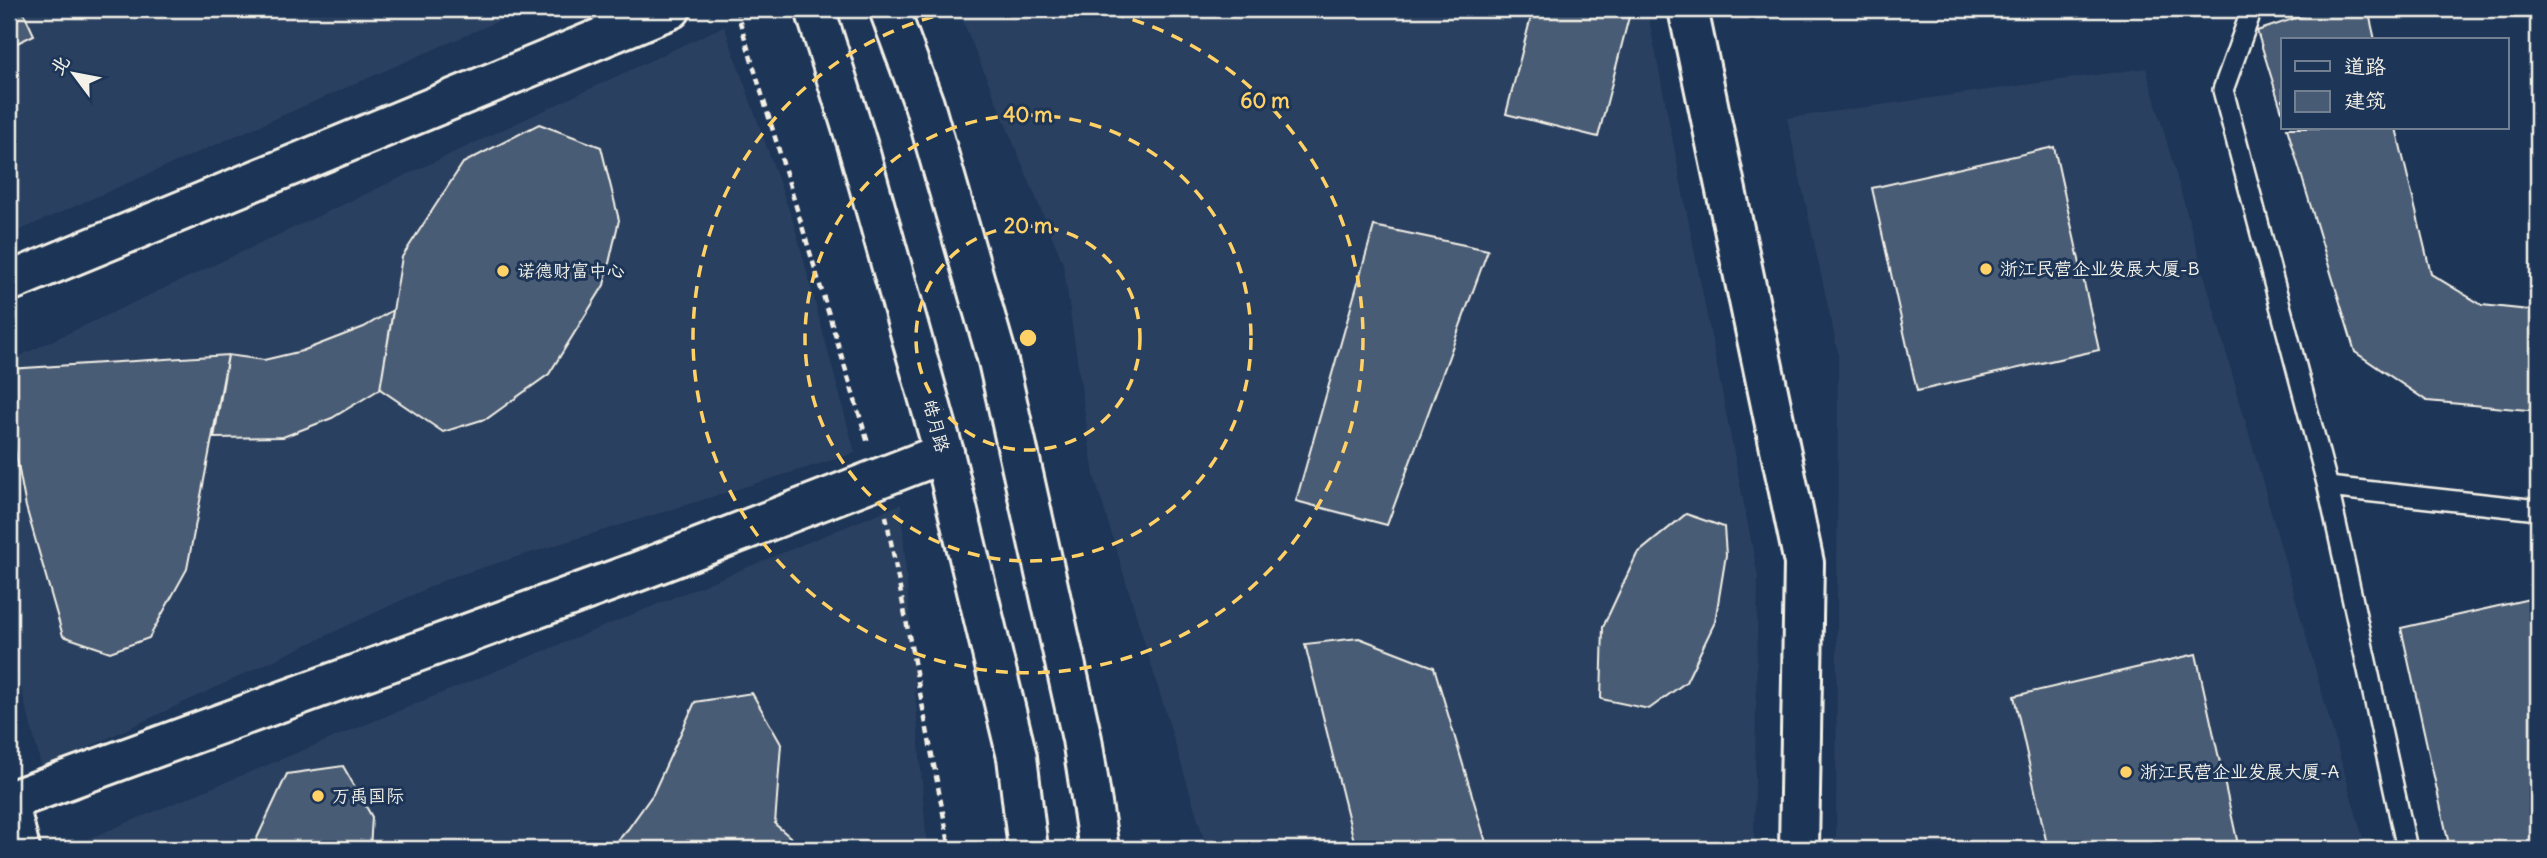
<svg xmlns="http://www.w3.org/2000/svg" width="2547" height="858" font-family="Delius,'LXGW WenKai TC',sans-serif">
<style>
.built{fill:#2a4060}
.building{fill:#485b74;stroke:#f4f1e8;stroke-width:2}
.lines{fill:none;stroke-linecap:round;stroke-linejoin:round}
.service-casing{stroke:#f4f1e8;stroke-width:24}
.minor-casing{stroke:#f4f1e8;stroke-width:44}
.secondary-casing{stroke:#f4f1e8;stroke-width:44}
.path{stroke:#f4f1e8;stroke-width:4.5;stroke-dasharray:7 5;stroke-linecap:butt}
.service{stroke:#1d3557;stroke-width:19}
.minor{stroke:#1d3557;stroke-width:38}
.secondary{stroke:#1d3557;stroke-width:38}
.ring{fill:none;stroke:#ffd166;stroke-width:3.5;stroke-dasharray:12 9}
.poi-dot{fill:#ffd166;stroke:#1d3557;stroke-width:2.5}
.labels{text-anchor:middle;stroke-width:6;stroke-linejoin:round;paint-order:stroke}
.poi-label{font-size:18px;fill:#f4f1e8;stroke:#1d3557;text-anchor:start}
.street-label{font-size:18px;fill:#f4f1e8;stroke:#1d3557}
.centre{fill:#ffd166;stroke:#1d3557;stroke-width:3.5}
.ring-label{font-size:21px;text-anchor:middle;font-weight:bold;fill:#ffd166;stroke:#1d3557;stroke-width:6;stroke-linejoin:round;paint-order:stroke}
</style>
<rect width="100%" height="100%" fill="#1d3557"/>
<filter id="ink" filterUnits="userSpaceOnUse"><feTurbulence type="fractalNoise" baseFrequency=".0143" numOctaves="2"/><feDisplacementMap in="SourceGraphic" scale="14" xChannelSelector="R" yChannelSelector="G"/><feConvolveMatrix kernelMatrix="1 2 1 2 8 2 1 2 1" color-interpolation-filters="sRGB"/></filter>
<g filter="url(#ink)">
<path class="built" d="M 9,9 L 526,9 L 9,235 Z
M 958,9 L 1647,9 L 1758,576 L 1754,849 L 1207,849 L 1094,476 L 1063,263 Z
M 724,26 L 795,227 L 855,453 L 449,578 L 42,769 L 9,642 L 9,361 Z
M 2146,68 L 2366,849 L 1836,849 L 1838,353 L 1787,118 Z
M 901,504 L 927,849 L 87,849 L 85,840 Z"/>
<path class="building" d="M 9,9 L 22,9 L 34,35 L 9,47 Z
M 1533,9 L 1631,9 L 1598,137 L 1506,114 Z
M 2323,9 L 2368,9 L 2375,40 L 2283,40 L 2283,115 L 2257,31 Z
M 539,124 L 601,147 L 619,220 L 604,285 L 549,374 L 488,418 L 443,432 L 380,389 L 402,257 L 463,163 Z
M 2287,128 L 2396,128 L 2431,274 L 2482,305 L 2538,311 L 2538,411 L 2427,401 L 2355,352 Z
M 2054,147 L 2099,350 L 1917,391 L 1872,188 Z
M 1374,226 L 1488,250 L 1387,525 L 1296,501 Z
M 393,310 L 380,389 L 332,418 L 283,437 L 214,438 L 228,355 L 264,360 L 302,351 L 364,327 Z
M 228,355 L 187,569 L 149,638 L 110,652 L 63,636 L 26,507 L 9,417 L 9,369 Z
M 1686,514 L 1724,527 L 1726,555 L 1715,622 L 1686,682 L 1649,709 L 1601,699 L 1603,627 L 1637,554 Z
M 2534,598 L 2538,617 L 2538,849 L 2450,849 L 2401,628 Z
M 1359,638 L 1434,667 L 1488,849 L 1356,849 L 1305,644 Z
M 2196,654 L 2239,849 L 2048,849 L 2014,696 Z
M 752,693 L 781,744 L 775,824 L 804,849 L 610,849 L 628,829 L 653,794 L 695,702 Z
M 343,766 L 372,817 L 370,849 L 252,849 L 287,774 Z"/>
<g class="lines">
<g class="service-casing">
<path id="service" d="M 2252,9 L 2223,90 L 2328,487 L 2538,510
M 2328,487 L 2407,849"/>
</g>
<g class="minor-casing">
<path id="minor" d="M 1688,9 L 1804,563 L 1799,849
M 9,282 L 671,9
M 9,801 L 639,571 L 944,453
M 9,804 L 20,849"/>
</g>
<g class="secondary-casing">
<path id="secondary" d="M 815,9 L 859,150 L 944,453 L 1017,757 L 1028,849
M 889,9 L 924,104 L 998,361 L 1082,739 L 1099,849"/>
</g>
<path class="path" d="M 736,9 L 868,443
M 886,516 L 950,849"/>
<use href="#service" class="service"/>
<use href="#minor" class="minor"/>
<use href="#secondary" class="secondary"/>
</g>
</g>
<g class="ring">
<circle cx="1028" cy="338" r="112"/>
<circle cx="1028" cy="338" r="223"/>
<path d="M1092 9A335 335 0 1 1 964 9"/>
</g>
<g class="poi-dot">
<circle cx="1986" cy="269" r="7"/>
<circle cx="503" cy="271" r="7"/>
<circle cx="2126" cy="772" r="7"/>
<circle cx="318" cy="796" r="7"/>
</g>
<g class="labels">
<g class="poi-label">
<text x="2000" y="275">浙江民营企业发展大厦-B</text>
<text x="517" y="277">诺德财富中心</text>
<text x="2140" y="778">浙江民营企业发展大厦-A</text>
<text x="332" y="802">万禹国际</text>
</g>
<g class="street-label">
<text transform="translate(936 426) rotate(75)" y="6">皓月路</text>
</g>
</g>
<circle cx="1028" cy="338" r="10" class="centre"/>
<g class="ring-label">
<text x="1265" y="108">60 m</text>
<text x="1028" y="122">40 m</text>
<text x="1028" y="233">20 m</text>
</g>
<rect width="2547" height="858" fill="none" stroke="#1d3557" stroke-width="35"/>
<rect x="18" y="18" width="2512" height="823" fill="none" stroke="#f4f1e8" stroke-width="2.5" filter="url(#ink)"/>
<rect x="2281" y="38" width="228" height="91" fill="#1d3557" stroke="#738091" stroke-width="2"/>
<rect x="2295" y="61" width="35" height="10" fill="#1d3557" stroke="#738091" stroke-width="2"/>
<text x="2344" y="74" font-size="21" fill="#f4f1e8">道路</text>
<rect x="2295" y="91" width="35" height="21" fill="#485b74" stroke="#738091" stroke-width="2"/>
<text x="2344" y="108" font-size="21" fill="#f4f1e8">建筑</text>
<g transform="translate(74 74) rotate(302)" stroke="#1d3557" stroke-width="5" paint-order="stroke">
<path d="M0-5L12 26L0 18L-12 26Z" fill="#f4f1e8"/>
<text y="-10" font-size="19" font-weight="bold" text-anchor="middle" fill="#f4f1e8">北</text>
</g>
</svg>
